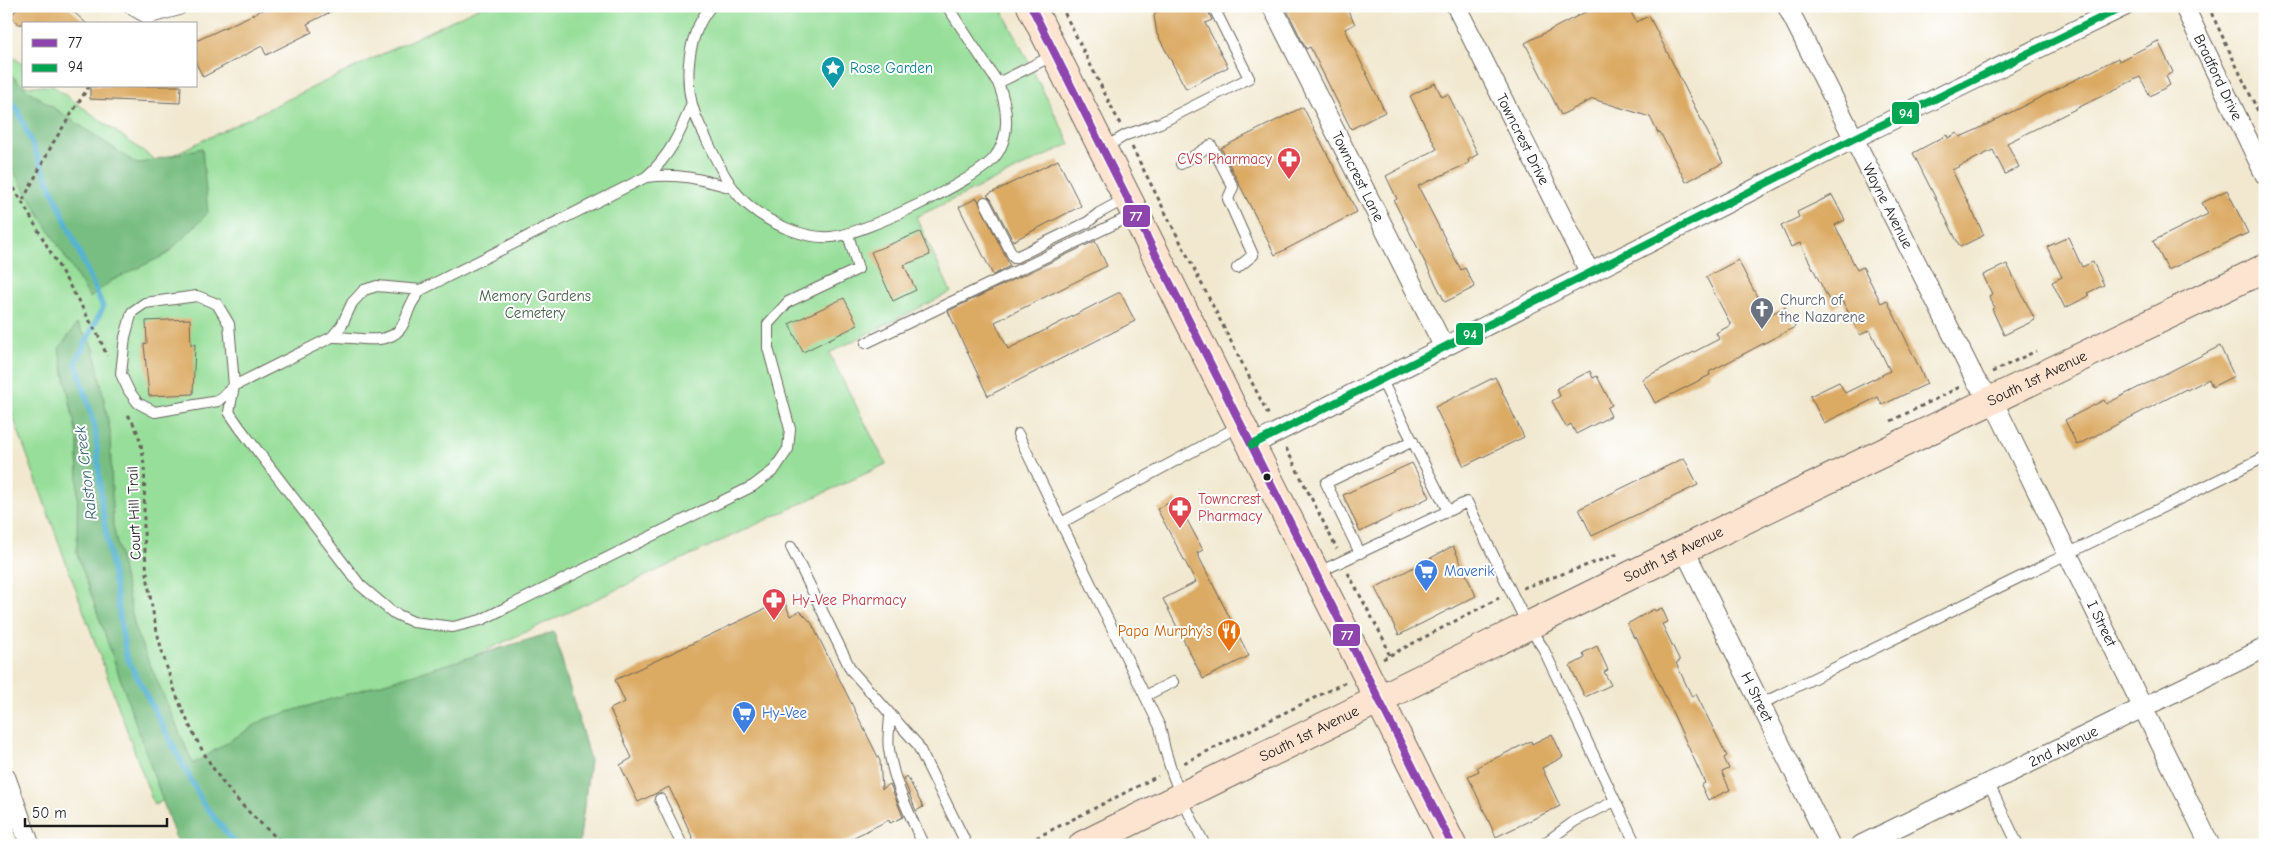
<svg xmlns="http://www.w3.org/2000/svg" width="2271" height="851" font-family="'Comic Neue',sans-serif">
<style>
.green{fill:#96de99;stroke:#597d5a}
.forest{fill:#78bd81;stroke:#4a6c4e}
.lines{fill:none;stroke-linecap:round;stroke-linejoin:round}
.stream{stroke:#56b3d4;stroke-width:5.5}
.building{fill:#dbaa64}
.lane-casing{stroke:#67635b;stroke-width:12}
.street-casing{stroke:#67635b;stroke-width:21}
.secondary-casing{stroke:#67635b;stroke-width:30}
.path{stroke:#67635b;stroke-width:3;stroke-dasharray:4 4;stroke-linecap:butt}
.lane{stroke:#fff;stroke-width:10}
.street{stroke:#fff;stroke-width:19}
.secondary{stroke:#fde4d0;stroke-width:28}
.bus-1-casing{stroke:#fff;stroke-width:11}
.bus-2-casing{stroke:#fff;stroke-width:11}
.bus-1{stroke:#8e44ad;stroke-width:8}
.bus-2{stroke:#00a651;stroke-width:8}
.bus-dot{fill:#1c1c1c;stroke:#fff;stroke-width:2}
.labels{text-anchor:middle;stroke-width:4;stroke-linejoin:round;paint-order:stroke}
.culture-label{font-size:15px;fill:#0d838f;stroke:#fff;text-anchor:start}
.street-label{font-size:15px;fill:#1c1c1c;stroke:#fff}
.health-label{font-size:15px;fill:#be3a42;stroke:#fff;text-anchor:start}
.park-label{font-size:15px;fill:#476048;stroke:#fff}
.worship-label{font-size:15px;fill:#5b616d;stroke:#fff;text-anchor:start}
.shop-label{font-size:15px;fill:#366cbe;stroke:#fff;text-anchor:start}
.food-label{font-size:15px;fill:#c56008;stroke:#fff;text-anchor:end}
.water-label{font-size:16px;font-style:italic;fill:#36606f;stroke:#fff}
.line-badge{stroke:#fff;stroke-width:2}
.badge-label{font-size:14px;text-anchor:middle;font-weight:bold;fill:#fff}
</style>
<rect width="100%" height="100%" fill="#fff"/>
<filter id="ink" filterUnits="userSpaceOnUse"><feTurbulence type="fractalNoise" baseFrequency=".02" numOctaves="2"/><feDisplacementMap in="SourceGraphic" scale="10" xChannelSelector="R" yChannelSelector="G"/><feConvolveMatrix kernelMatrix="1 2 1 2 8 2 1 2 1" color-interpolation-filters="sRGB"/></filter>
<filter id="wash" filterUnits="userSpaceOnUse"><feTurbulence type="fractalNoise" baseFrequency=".0096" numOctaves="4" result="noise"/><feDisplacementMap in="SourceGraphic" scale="20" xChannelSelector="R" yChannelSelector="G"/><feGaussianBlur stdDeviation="1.12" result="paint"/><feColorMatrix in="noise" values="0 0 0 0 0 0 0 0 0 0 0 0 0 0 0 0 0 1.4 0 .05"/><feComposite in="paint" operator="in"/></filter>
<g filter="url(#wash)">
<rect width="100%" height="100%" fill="#f1e8cf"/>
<path class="green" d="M 482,6 L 1000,6 L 1070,144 L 916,217 L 951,292 L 829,353 L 886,464 L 154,805 L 6,397 L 6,52 L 24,65 L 24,86 L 53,86 L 158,162 Z"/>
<path class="forest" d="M 6,70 L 26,89 L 137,164 L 202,148 L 208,213 L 167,254 L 111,281 L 90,298 L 6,159 Z
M 77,324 L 94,348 L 110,431 L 113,525 L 136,632 L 193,764 L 265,719 L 554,632 L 590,760 L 579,845 L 178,845 L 77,554 L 78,441 L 59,349 Z"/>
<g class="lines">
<path class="stream" d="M 6,96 L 17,109 L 103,307 L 76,362 L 95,427 L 102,507 L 126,656 L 203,803 L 236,845"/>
</g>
<g id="blocks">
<path class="building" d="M 21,6 L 67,6 L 87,24 L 18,24 L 11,15 Z
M 271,6 L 342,6 L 307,24 L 312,32 L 266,55 L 262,46 L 203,77 L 196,63 L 196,41 Z
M 1159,6 L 1206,6 L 1212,20 L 1205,23 L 1228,67 L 1186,89 L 1157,34 L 1154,16 Z
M 1221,6 L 1238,6 L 1224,13 Z
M 1285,6 L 1345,6 L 1355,24 L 1345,29 L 1385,112 L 1351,129 L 1310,47 L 1306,49 Z
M 1597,6 L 1628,6 L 1636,22 L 1649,16 L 1723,163 L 1686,182 L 1660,132 L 1658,133 L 1650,117 L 1593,99 L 1561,115 L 1525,43 Z
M 2158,41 L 2173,72 L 2166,76 L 2170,85 L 2150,96 L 2140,77 L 2007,143 L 2019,167 L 2005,174 L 1993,150 L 1952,170 L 1984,235 L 1960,247 L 1913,153 L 1947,135 L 1948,138 L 1957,133 L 1960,137 L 1976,130 L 2118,58 L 2119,61 Z
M 1435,83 L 1442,97 L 1448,94 L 1478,154 L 1468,160 L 1469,163 L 1418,186 L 1461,270 L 1465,268 L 1475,287 L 1445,302 L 1394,201 L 1397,199 L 1386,176 L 1437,149 L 1410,96 Z
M 90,86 L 181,86 L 180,103 L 90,99 Z
M 1303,107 L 1357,212 L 1275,255 L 1221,148 Z
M 1058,160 L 1081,206 L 1013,241 L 991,199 L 987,195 Z
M 2227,190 L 2248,233 L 2168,270 L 2153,241 L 2208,214 L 2202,203 Z
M 1832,195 L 1845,220 L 1835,225 L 1857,270 L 1863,267 L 1881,303 L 1887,300 L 1927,384 L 1882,405 L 1878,397 L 1824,423 L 1810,396 L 1839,382 L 1845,393 L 1890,371 L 1870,330 L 1860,335 L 1843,302 L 1833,308 L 1800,243 L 1791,247 L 1781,226 L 1799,217 L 1797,212 Z
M 977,198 L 1010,266 L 993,275 L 959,207 Z
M 920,232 L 930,255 L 904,265 L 916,290 L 893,301 L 871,252 Z
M 2068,237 L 2082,267 L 2093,262 L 2104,285 L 2087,293 L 2089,296 L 2065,308 L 2052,282 L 2062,277 L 2047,247 Z
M 1095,241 L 1107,266 L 995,322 L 1008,349 L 1120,292 L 1135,321 L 988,396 L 948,311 Z
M 1738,260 L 1767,316 L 1785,307 L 1795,327 L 1709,372 L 1710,375 L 1655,403 L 1642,379 L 1719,339 L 1716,333 L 1731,325 L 1706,277 Z
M 2007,264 L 2035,320 L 2004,335 L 1992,309 L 1995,308 L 1989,296 L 1992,294 L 1983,275 Z
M 844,298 L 858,325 L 803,352 L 789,324 Z
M 190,319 L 191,345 L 195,344 L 193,394 L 149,396 L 144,344 L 147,343 L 146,321 Z
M 2220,346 L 2234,376 L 2212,387 L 2209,379 L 2187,390 L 2186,389 L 2077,445 L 2065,420 L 2104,400 L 2106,404 Z
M 1590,371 L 1593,378 L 1597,376 L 1612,405 L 1607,408 L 1611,416 L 1576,434 L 1571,424 L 1566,427 L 1552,401 L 1560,396 L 1557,388 Z
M 1495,377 L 1524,437 L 1464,466 L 1435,407 Z
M 1684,458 L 1698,485 L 1592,536 L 1579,509 Z
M 1412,463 L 1430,497 L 1360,532 L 1343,495 Z
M 1176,499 L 1203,550 L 1197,553 L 1249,656 L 1203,679 L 1163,599 L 1196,582 L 1157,509 Z
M 1453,546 L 1476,596 L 1399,635 L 1375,588 Z
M 784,600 L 790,616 L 800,611 L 811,622 L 880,761 L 882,789 L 890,784 L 903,817 L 890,823 L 889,820 L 838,845 L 696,845 L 669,787 L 638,802 L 620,765 L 632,758 L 610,709 L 625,702 L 615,680 Z
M 1662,608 L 1668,622 L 1662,624 L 1680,661 L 1676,663 L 1692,697 L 1696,694 L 1727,756 L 1724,758 L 1729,769 L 1722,772 L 1730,790 L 1708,800 L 1701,785 L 1705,783 L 1658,681 L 1636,637 L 1634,638 L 1627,624 L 1654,609 L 1655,611 Z
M 1597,646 L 1608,670 L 1604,672 L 1611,685 L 1585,697 L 1570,666 L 1585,658 L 1583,653 Z
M 1552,734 L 1563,757 L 1542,768 L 1560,806 L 1496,837 L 1468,776 L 1479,771 L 1477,767 L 1531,741 L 1532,744 Z
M 907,776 L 923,807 L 916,811 L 903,778 Z"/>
</g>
</g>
<g filter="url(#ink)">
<use href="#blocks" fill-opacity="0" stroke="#67635b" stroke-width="1"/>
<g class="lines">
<g class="lane-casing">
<path id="lane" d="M 711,6 C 684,39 682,92 701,128 C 714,154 726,186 748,205 C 769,223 803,239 831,237 C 861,235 975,181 994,158 C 1011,137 1008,107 998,83 L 947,6
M 998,83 L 1054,55
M 1104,148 L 1126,135 L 1160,123 L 1249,78 L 1213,6
M 1181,164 L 1211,145 L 1233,187 L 1228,199 L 1253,255 L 1237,268
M 647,176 C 669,157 681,132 691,105
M 732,188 C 701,179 679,173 646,177 L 421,290 C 418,294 414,299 412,303 C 407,311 406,322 400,329 C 386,347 353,336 332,337 L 234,386 L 218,401 L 155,412 L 138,403 L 129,391 L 121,374 L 125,337 L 132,312 L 145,303 L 197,296 L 217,304 L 229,324 L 234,386 L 229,412 L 240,428 L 360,585 L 392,612 L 413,622 L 453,627 L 481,620 L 753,486 L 774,470 L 788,449 L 790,429 L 768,348 L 768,324 L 788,302 L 858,269 L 848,234
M 985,202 L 1014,258 L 1088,222 L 1099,213 L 1125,199
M 332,337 L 342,325 L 352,303 L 364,290 L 377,286 L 421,290
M 866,343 L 1135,214
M 1381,379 L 1448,511
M 1018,434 L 1160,727 C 1168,772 1184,805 1205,845
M 1061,523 L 1241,425
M 791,547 L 851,670 L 917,744 L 967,845
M 1360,553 L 1326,483 L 1413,441
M 1317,573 L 1467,502 L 1528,626 L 1543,648 L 1636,845
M 1145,696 L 1173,682
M 1761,704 L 2265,457
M 890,714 C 890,725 887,738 889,749 C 893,782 909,812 922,842
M 1988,782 L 2018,845
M 660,799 L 682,845
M 1542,845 L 1575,821 L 1615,801"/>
</g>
<g class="street-casing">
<g id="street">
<path d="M 134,6 L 148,14 L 177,6"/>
<path id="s1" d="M 1272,6 L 1444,347"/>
<path id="s2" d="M 1456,6 L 1590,273"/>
<path id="s3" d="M 1787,6 L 1976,381 L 1993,401 L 2210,845"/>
<path id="s4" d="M 2184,6 L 2265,175"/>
<path d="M 1252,445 L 1855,138 L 2125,6"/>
<path id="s5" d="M 1684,549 L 1830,845"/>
<path d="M 6,778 L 30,845"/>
<path id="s6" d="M 1861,845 L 2265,648"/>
</g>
</g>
<g class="secondary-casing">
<g id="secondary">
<path d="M 1031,6 L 1452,845"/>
<path id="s7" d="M 1083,845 L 1684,549 L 2265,268"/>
</g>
</g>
<path class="path" d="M 1061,6 L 1120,124
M 2208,6 L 2265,126
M 1132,147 L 1269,416
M 6,174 L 99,337 L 107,356
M 23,200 L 53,143 L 89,86
M 1992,372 L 2036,351
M 128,415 C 151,447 143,492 144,529 C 146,613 170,704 217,774 C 233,799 262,825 285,845
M 1891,421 L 1960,387
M 1286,448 L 1337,549
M 1348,573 L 1385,642 L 1389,655
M 1523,588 L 1621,553
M 1383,659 L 1499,598
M 1184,763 L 1346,682
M 1022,845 L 1158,776"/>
<use href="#lane" class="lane"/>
<use href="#street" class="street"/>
<use href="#secondary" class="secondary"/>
<g class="bus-1-casing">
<path id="bus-1" d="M 1031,6 L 1452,845"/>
</g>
<g class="bus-2-casing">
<path id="bus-2" d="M 1252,445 L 1855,138 L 2125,6"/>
</g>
<use href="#bus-1" class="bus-1"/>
<use href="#bus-2" class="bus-2"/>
</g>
</g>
<defs>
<g id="sight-pin" transform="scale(1.25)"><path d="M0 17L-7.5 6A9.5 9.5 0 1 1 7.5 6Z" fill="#0f9aa8" stroke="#fff"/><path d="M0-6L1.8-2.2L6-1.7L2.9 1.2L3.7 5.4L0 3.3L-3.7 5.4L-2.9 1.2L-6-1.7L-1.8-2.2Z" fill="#fff"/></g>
<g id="pharmacy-pin" transform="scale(1.25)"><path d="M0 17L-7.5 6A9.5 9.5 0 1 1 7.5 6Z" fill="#e0444e" stroke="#fff"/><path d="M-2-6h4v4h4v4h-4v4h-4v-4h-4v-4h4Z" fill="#fff"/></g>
<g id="church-pin" transform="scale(1.25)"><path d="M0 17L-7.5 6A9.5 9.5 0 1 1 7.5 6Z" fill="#6b7280" stroke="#fff"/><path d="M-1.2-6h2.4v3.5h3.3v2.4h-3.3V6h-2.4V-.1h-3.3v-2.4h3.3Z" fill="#fff"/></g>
<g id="supermarket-pin" transform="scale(1.25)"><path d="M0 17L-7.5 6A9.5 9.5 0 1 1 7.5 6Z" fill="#3f7fe0" stroke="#fff"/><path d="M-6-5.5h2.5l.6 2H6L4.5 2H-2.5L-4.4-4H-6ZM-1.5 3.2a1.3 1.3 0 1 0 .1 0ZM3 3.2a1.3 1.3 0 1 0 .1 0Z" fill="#fff"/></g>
<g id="restaurant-pin" transform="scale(1.25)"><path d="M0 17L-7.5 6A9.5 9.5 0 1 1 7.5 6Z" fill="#e8710a" stroke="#fff"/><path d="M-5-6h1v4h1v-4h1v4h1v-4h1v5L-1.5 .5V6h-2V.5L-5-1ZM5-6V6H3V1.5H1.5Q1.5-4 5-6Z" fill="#fff"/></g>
</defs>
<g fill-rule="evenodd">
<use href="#sight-pin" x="833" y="68"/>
<use href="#pharmacy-pin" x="1289" y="159"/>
<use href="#church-pin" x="1762" y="309"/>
<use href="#pharmacy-pin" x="1180" y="508"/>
<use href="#supermarket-pin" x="1426" y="571"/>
<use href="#pharmacy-pin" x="774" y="600"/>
<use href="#restaurant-pin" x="1229" y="631"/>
<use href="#supermarket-pin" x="744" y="713"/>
</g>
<circle class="bus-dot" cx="1267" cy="477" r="4.5"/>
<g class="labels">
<g class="culture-label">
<text x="850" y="73">Rose Garden</text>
</g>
<g class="street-label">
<text dy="5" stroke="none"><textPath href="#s4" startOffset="79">Bradford Drive</textPath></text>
<text dy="5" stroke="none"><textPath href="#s2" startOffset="149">Towncrest Drive</textPath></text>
<text dy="5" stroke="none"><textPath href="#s1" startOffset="191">Towncrest Lane</textPath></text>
<text dy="5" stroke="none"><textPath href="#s3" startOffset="224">Wayne Avenue</textPath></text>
<text dy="5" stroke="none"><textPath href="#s7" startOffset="1062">South 1st Avenue</textPath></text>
<text transform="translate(134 513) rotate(-92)" y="5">Court Hill Trail</text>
<text dy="5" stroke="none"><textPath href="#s7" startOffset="658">South 1st Avenue</textPath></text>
<text dy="5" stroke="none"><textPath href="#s3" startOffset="694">I Street</textPath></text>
<text dy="5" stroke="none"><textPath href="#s5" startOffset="165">H Street</textPath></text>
<text dy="5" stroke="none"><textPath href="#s7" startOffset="252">South 1st Avenue</textPath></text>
<text dy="5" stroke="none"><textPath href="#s6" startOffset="225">2nd Avenue</textPath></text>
</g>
<g class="health-label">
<text x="1272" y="164" text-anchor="end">CVS Pharmacy</text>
<text x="1198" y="504">Towncrest<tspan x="1198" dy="17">Pharmacy</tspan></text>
<text x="792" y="605">Hy-Vee Pharmacy</text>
</g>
<g class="park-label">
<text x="535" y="301">Memory Gardens<tspan x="535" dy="17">Cemetery</tspan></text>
</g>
<g class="worship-label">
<text x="1780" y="305">Church of<tspan x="1780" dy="17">the Nazarene</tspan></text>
</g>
<g class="shop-label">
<text x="1444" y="576">Maverik</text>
<text x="762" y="718">Hy-Vee</text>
</g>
<g class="food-label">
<text x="1212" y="636">Papa Murphy's</text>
</g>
<g class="water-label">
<text transform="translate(85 473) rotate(-97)" y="6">Ralston Creek</text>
</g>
</g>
<g class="line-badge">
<rect x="1891" y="101" width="29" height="24" rx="5" fill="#00a651"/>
<rect x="1122" y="204" width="29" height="24" rx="5" fill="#8e44ad"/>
<rect x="1455" y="322" width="29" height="24" rx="5" fill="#00a651"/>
<rect x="1332" y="623" width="29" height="24" rx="5" fill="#8e44ad"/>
</g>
<g class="badge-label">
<text x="1906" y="118">94</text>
<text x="1136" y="221">77</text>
<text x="1470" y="339">94</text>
<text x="1347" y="640">77</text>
</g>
<rect width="2271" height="851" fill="none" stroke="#fff" stroke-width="25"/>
<rect x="22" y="22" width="175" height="65" fill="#ffffff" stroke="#a4a4a4"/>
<rect x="32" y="39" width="25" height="8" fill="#8e44ad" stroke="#a4a4a4"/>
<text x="68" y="48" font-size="15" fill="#1c1c1c">77</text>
<rect x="32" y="64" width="25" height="8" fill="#00a651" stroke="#a4a4a4"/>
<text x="68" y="72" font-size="15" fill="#1c1c1c">94</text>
<path d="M25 818v8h142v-8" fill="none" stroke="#1c1c1c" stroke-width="2.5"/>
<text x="32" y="818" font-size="15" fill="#1c1c1c" stroke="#ffffff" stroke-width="4" paint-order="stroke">50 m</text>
</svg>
